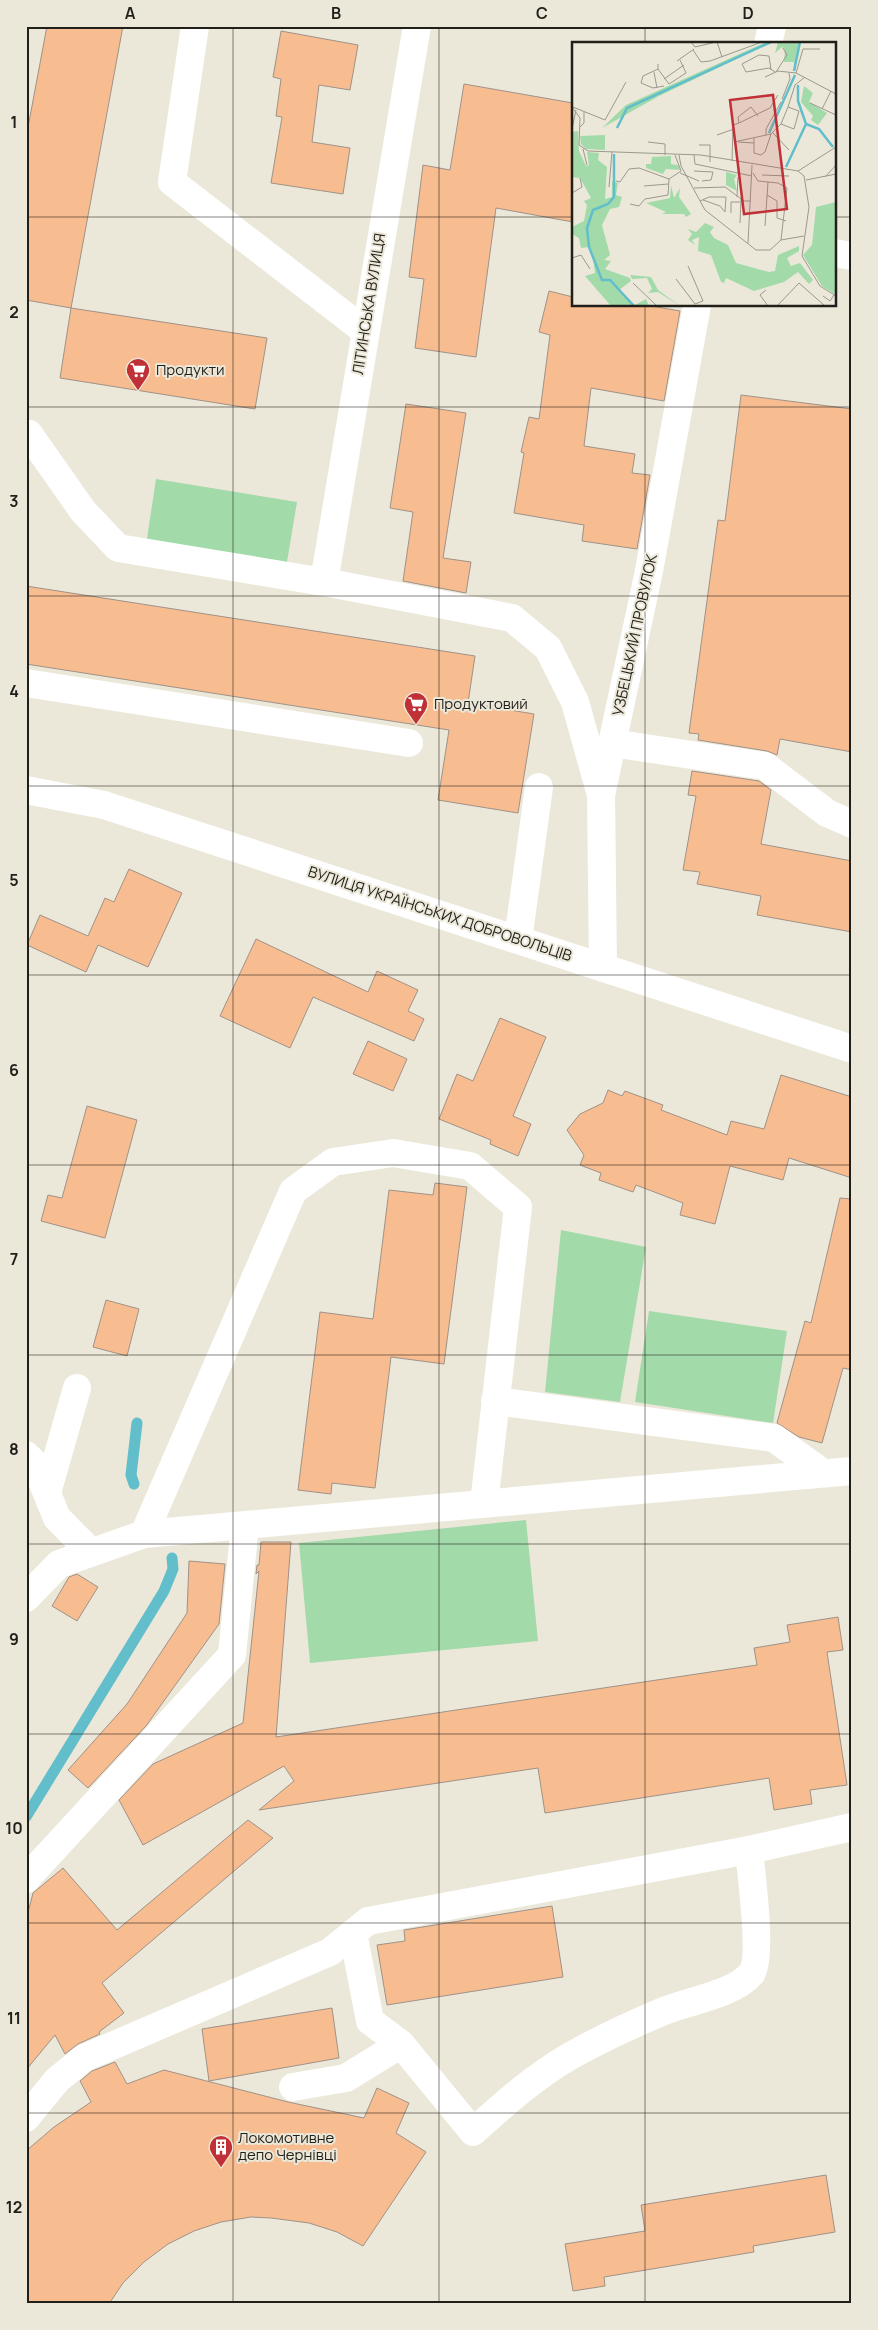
<svg xmlns="http://www.w3.org/2000/svg" width="878" height="2330" font-family="Manrope,sans-serif">
<style>
.green{fill:#a2daaa}
.lines{fill:none;stroke-linecap:round;stroke-linejoin:round}
.stream{stroke:#62beca;stroke-width:11}
.building{fill:#f7bc90;stroke:#9f9288}
.minor{stroke:#fff;stroke-width:28}
.grid{fill:none;stroke:#211f1a;stroke-width:1;stroke-opacity:0.55}
.labels{text-anchor:middle;stroke-width:4;stroke-linejoin:round;paint-order:stroke}
.street-label{font-size:15px;fill:#211f1a;stroke:#ece8d9}
.poi-label{font-size:15px;fill:#211f1a;stroke:#ece8d9;text-anchor:start}
.inset-river{fill:none;stroke:#62beca;stroke-width:2.5}
.inset-road{fill:none;stroke:#9b988d;stroke-width:1}
.view{fill:#c03037;fill-opacity:0.15;stroke:#c03037;stroke-width:2.5}
.inset-edge{fill:none;stroke:#211f1a;stroke-width:2.5}
.neatline{fill:none;stroke:#211f1a;stroke-width:2}
.grid-label{font-size:16px;text-anchor:middle;font-weight:bold;fill:#211f1a}
</style>
<rect width="100%" height="100%" fill="#ece8d9"/>
<path class="green" d="M 156,479 L 297,502 L 286,568 L 146,545 Z
M 561,1230 L 646,1247 L 620,1402 L 545,1392 Z
M 649,1311 L 787,1331 L 773,1423 L 635,1402 Z
M 526,1520 L 538,1641 L 310,1663 L 299,1543 Z"/>
<g class="lines">
<path class="stream" d="M 134,1484 L 131,1475 L 137,1423
M 26,1817 L 164,1591 L 173,1569 L 172,1558"/>
</g>
<path class="building" d="M 47,26 L 123,26 L 71,308 L 26,300 L 26,138 Z
M 281,31 L 358,45 L 350,90 L 319,85 L 312,142 L 350,148 L 343,194 L 271,183 L 282,117 L 276,116 L 281,79 L 273,77 Z
M 464,84 L 573,103 L 573,222 L 496,208 L 476,357 L 415,348 L 424,279 L 409,277 L 423,165 L 450,170 Z
M 549,291 L 573,297 L 573,305 L 646,305 L 680,311 L 664,401 L 591,388 L 584,446 L 635,454 L 632,473 L 650,475 L 637,549 L 582,541 L 584,525 L 514,513 L 524,453 L 521,452 L 529,417 L 539,419 L 550,335 L 539,332 Z
M 71,308 L 267,338 L 255,409 L 60,378 Z
M 741,395 L 852,409 L 852,752 L 780,739 L 777,755 L 767,751 L 698,740 L 699,734 L 689,733 L 718,520 L 725,521 Z
M 406,404 L 466,413 L 443,558 L 471,562 L 466,593 L 403,581 L 413,512 L 390,508 Z
M 26,586 L 475,656 L 468,703 L 534,714 L 518,813 L 438,800 L 449,730 L 26,664 Z
M 692,771 L 759,781 L 771,790 L 761,844 L 852,861 L 852,932 L 757,915 L 761,896 L 697,884 L 700,872 L 683,870 L 696,796 L 688,795 Z
M 129,869 L 182,893 L 148,967 L 98,945 L 86,972 L 27,945 L 40,915 L 88,936 L 105,898 L 114,902 Z
M 256,939 L 368,992 L 377,971 L 418,990 L 408,1011 L 424,1019 L 414,1041 L 313,997 L 290,1048 L 220,1016 Z
M 500,1018 L 546,1037 L 513,1116 L 531,1124 L 518,1156 L 490,1144 L 491,1140 L 439,1119 L 457,1074 L 473,1081 Z
M 368,1041 L 407,1059 L 393,1091 L 353,1074 Z
M 781,1075 L 852,1097 L 852,1178 L 789,1158 L 783,1180 L 730,1166 L 715,1224 L 680,1215 L 683,1203 L 636,1185 L 633,1192 L 599,1180 L 601,1173 L 580,1165 L 584,1155 L 567,1130 L 580,1114 L 603,1103 L 608,1090 L 622,1096 L 625,1091 L 663,1105 L 661,1110 L 727,1135 L 731,1121 L 764,1129 Z
M 87,1106 L 137,1120 L 105,1238 L 41,1221 L 48,1195 L 62,1198 Z
M 435,1183 L 467,1187 L 444,1364 L 391,1357 L 375,1488 L 332,1483 L 331,1494 L 298,1490 L 320,1312 L 373,1319 L 389,1190 L 433,1195 Z
M 840,1198 L 852,1199 L 852,1370 L 843,1368 L 822,1443 L 799,1437 L 777,1423 L 805,1321 L 811,1323 Z
M 106,1300 L 139,1309 L 127,1356 L 93,1347 Z
M 261,1542 L 291,1542 L 276,1737 L 757,1665 L 754,1648 L 790,1642 L 787,1625 L 838,1617 L 843,1650 L 827,1652 L 847,1785 L 810,1790 L 812,1804 L 774,1810 L 769,1778 L 545,1813 L 538,1768 L 259,1810 L 294,1781 L 284,1766 L 143,1845 L 119,1800 L 153,1764 L 243,1723 L 259,1571 L 256,1574 L 257,1565 L 259,1565 Z
M 189,1561 L 225,1564 L 219,1624 L 146,1726 L 88,1788 L 68,1770 L 127,1704 L 187,1613 Z
M 77,1574 L 98,1587 L 77,1621 L 52,1606 L 69,1577 Z
M 248,1820 L 273,1838 L 102,1983 L 124,2013 L 99,2032 L 100,2034 L 78,2044 L 65,2054 L 55,2035 L 26,2070 L 26,1920 L 33,1893 L 63,1868 L 117,1930 Z
M 552,1906 L 563,1977 L 387,2005 L 377,1945 L 405,1941 L 404,1930 Z
M 332,2008 L 339,2058 L 209,2081 L 202,2029 Z
M 115,2062 L 127,2084 L 164,2070 L 288,2102 L 364,2118 L 377,2088 L 409,2103 L 396,2133 L 426,2152 L 363,2246 L 337,2232 L 309,2223 L 271,2218 L 251,2217 L 221,2222 L 194,2231 L 168,2244 L 144,2262 L 123,2283 L 109,2304 L 26,2304 L 26,2151 L 54,2127 L 91,2102 L 80,2081 L 92,2071 Z
M 826,2175 L 835,2232 L 753,2246 L 754,2252 L 604,2277 L 605,2286 L 573,2291 L 565,2244 L 645,2231 L 641,2205 Z"/>
<g class="lines">
<path class="minor" d="M 195,26 L 172,182 L 365,331
M 768,44 L 772,26
M 834,253 L 852,256
M 26,434 L 29,434 L 83,511 L 118,548 L 324,582 L 512,618 L 548,648 L 575,702 L 601,795
M 324,582 L 417,26
M 26,683 L 409,743
M 612,743 L 765,766 L 827,813 L 852,824
M 26,790 L 104,805 L 852,1049
M 518,940 L 539,787
M 603,968 L 601,795 L 649,571 L 697,305
M 495,1401 L 774,1438 L 823,1473
M 26,1455 L 35,1464 L 57,1518 L 91,1552
M 47,1493 L 77,1388
M 144,1534 L 293,1191 L 333,1162 L 393,1153 L 470,1166 L 518,1207 L 484,1504
M 26,1598 L 59,1564 L 144,1534 L 852,1471
M 26,1879 L 232,1655 L 245,1525
M 353,1933 L 370,2021 L 401,2044 L 473,2132 C 505,2103 534,2077 572,2055 C 601,2039 633,2024 664,2011 C 689,2001 734,1994 751,1974 C 763,1959 751,1872 749,1850 L 852,1827
M 293,2087 L 346,2078 L 401,2044
M 26,2118 L 57,2080 L 84,2058 L 330,1952 L 368,1921 L 749,1850"/>
</g>
<path class="grid" d="M 233,26 L 233,2304M 439,26 L 439,2304M 645,26 L 645,44M 26,217 L 573,217M 834,217 L 852,217M 645,305 L 645,2304M 26,407 L 852,407M 26,596 L 852,596M 26,786 L 852,786M 26,975 L 852,975M 26,1165 L 852,1165M 26,1355 L 852,1355M 26,1544 L 852,1544M 26,1734 L 852,1734M 26,1923 L 852,1923M 26,2113 L 852,2113"/>
<defs>
<g id="supermarket-pin" transform="scale(1.25)"><path d="M0 17L-7.5 6A9.5 9.5 0 1 1 7.5 6Z" fill="#c03037" stroke="#ece8d9"/><path d="M-6-5.5h2.5l.6 2H6L4.5 2H-2.5L-4.4-4H-6ZM-1.5 3.2a1.3 1.3 0 1 0 .1 0ZM3 3.2a1.3 1.3 0 1 0 .1 0Z" fill="#fff"/></g>
<g id="building-pin" transform="scale(1.25)"><path d="M0 17L-7.5 6A9.5 9.5 0 1 1 7.5 6Z" fill="#c03037" stroke="#ece8d9"/><path d="M-4-6H4V6H1V3H-1V6H-4ZM-2.5-4.3h1.7v1.8h-1.7ZM.8-4.3h1.7v1.8H.8ZM-2.5-1h1.7V.8h-1.7ZM.8-1h1.7V.8H.8Z" fill="#fff"/></g>
</defs>
<g fill-rule="evenodd">
<use href="#supermarket-pin" x="138" y="370"/>
<use href="#supermarket-pin" x="416" y="704"/>
<use href="#building-pin" x="221" y="2147"/>
</g>
<g class="labels">
<g class="street-label">
<text transform="translate(369 304) rotate(-81)" y="5">ЛІТИНСЬКА ВУЛИЦЯ</text>
<text transform="translate(635 635) rotate(-78)" y="5">УЗБЕЦЬКИЙ ПРОВУЛОК</text>
<text transform="translate(440 914) rotate(18)" y="5">ВУЛИЦЯ УКРАЇНСЬКИХ ДОБРОВОЛЬЦІВ</text>
</g>
<g class="poi-label">
<text x="156" y="375">Продукти</text>
<text x="434" y="709">Продуктовий</text>
<text x="238" y="2143">Локомотивне<tspan x="238" dy="17">депо Чернівці</tspan></text>
</g>
</g>
<g transform="translate(572 42)">
<rect width="264" height="264" fill="#ece8d9"/>
<path d="M 194,0 L 200,0 L 87,54 L 30,86 L 54,63 ZM 206,0 L 228,0 L 223,29 L 222,20 L 212,20 L 213,8 L 210,5 L 203,11 ZM 232,44 L 241,51 L 237,60 L 255,71 L 246,83 L 239,78 L 241,74 L 229,60 ZM 6,89 L 7,109 L 14,124 L 17,123 L 15,110 L 27,111 L 26,118 L 35,125 L 33,157 L 40,155 L 40,139 L 46,141 L 44,153 L 50,155 L 47,165 L 38,167 L 30,183 L 38,213 L 32,218 L 39,219 L 33,227 L 58,236 L 59,239 L 47,248 L 63,263 L 74,257 L 77,264 L 39,264 L 13,234 L 23,231 L 21,216 L 17,205 L 9,206 L 7,196 L 0,192 L 0,185 L 12,179 L 15,163 L 12,159 L 19,156 L 8,136 L 0,135 L 0,90 ZM 33,93 L 33,108 L 14,107 L 9,102 L 8,94 ZM 99,114 L 99,122 L 106,123 L 108,128 L 94,127 L 91,132 L 74,126 L 74,122 L 79,122 L 80,115 ZM 154,130 L 165,133 L 162,137 L 165,149 L 154,143 ZM 99,143 L 102,156 L 108,146 L 107,155 L 119,172 L 114,175 L 112,172 L 90,172 L 94,170 L 74,161 L 98,156 ZM 264,160 L 264,253 L 250,244 L 231,213 L 240,203 L 244,165 ZM 133,181 L 142,185 L 138,190 L 142,196 L 156,203 L 164,221 L 197,230 L 203,229 L 206,213 L 227,204 L 227,209 L 215,216 L 219,224 L 228,221 L 241,238 L 237,242 L 226,230 L 212,240 L 182,249 L 154,236 L 152,241 L 149,240 L 139,213 L 126,209 L 127,195 L 120,198 L 123,203 L 116,198 L 120,192 L 116,187 L 124,190 ZM 58,233 L 79,235 L 86,248 L 108,264 L 86,250 L 76,251 L 80,247 L 75,236 L 60,237 Z" fill="#a2daaa"/>
<path class="inset-river" d="M 222,29 L 228,0M 234,82 L 247,87 L 261,105M 45,86 L 55,66 L 199,0M 197,91 L 223,33M 42,112 L 42,155 L 36,162 L 21,168 L 15,186 L 17,205 L 30,238 L 38,238 L 62,264M 214,125 L 234,82 L 226,59 L 226,43"/>
<path class="inset-road" d="M 119,0 L 123,5 L 144,0M 145,0 L 150,15M 121,8 L 129,20 L 138,19 L 190,0M 105,19 L 122,7M 86,22 L 86,27 L 71,34 L 69,41 L 81,46 L 92,44M 86,27 L 97,42 L 114,31 L 108,18M 199,28 L 197,14 L 187,13 L 170,22 L 174,30 L 197,26 L 203,30M 82,30 L 85,46M 204,30 L 215,13 L 211,6M 224,31 L 231,7 L 248,7M 193,35 L 206,29 L 224,31 L 264,52M 92,37 L 112,23M 210,57 L 218,37 L 217,31M 238,61 L 264,73M 0,65 L 8,76 L 7,103 L 16,109 L 129,113 L 226,129 L 264,105M 1,65 L 33,78 L 54,40M 216,65 L 223,43 L 233,35M 250,67 L 259,49M 167,81 L 198,66 L 206,53M 8,85 L 12,81 L 12,70M 0,87 L 4,68M 201,91 L 217,108M 145,93 L 162,87M 194,93 L 194,87 L 209,60M 182,96 L 182,111 L 189,113 L 193,110 L 199,92M 76,100 L 93,102 L 93,113M 162,100 L 199,92 L 209,82 L 216,65 L 227,69 L 222,87 L 209,82M 166,100 L 182,101M 127,103 L 138,103 L 138,120M 11,107 L 15,123M 107,113 L 109,124 L 133,168 L 184,208 L 198,208 L 209,198 L 232,194M 122,113 L 123,122 L 180,134M 160,119 L 161,83 L 167,81 L 166,75 L 179,65 L 186,74M 122,129 L 141,130 L 139,138 L 130,139M 226,129 L 232,134 L 237,165 L 230,214 L 248,244 L 264,254M 108,131 L 127,139M 181,131 L 186,139 L 206,141 L 215,146 L 209,198M 190,133 L 217,134M 253,135 L 264,123M 234,138 L 264,132M 44,139 L 48,140 L 57,127 L 67,126 L 97,137M 72,144 L 96,142M 37,145 L 40,110M 122,146 L 153,145 L 172,159 L 179,159M 0,151 L 10,145 L 8,136M 195,153 L 205,159 L 205,176 L 214,179M 165,155 L 166,135M 128,159 L 137,155 L 154,155 L 153,170 L 148,164 L 131,158M 58,162 L 67,164 L 73,157 L 96,153 L 97,137 L 109,129 L 103,113M 159,171 L 159,160 L 168,160M 168,181 L 169,157M 193,184 L 196,140M 176,201 L 180,123M 0,216 L 9,213 L 18,227M 104,237 L 123,262 L 131,259 L 116,224M 61,241 L 85,264M 194,248 L 188,253 L 196,264M 251,254 L 258,259 L 262,253M 205,264 L 227,241 L 253,264"/>
<path class="view" d="M 201,53 L 215,167 L 172,172 L 158,58 Z"/>
<rect width="264" height="264" class="inset-edge"/>
</g>
<rect width="878" height="2330" fill="none" stroke="#ece8d9" stroke-width="55"/>
<rect x="28" y="28" width="822" height="2274" class="neatline"/>
<g class="grid-label">
<text x="130" y="19">A</text>
<text x="336" y="19">B</text>
<text x="542" y="19">C</text>
<text x="748" y="19">D</text>
<text x="14" y="128">1</text>
<text x="14" y="318">2</text>
<text x="14" y="507">3</text>
<text x="14" y="697">4</text>
<text x="14" y="886">5</text>
<text x="14" y="1076">6</text>
<text x="14" y="1265">7</text>
<text x="14" y="1455">8</text>
<text x="14" y="1645">9</text>
<text x="14" y="1834">10</text>
<text x="14" y="2024">11</text>
<text x="14" y="2213">12</text>
</g>
</svg>
